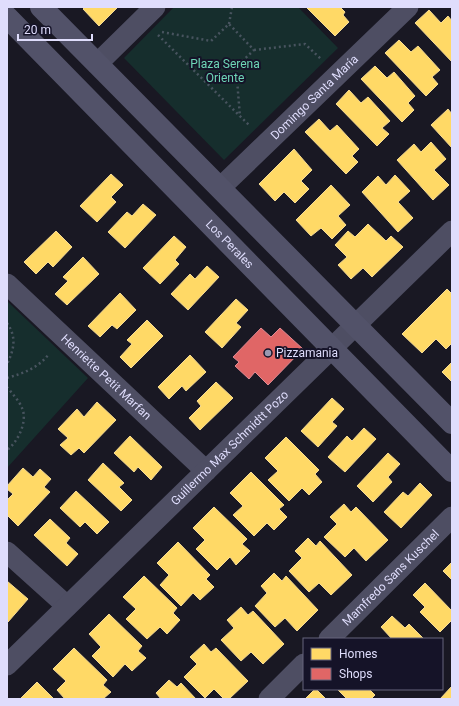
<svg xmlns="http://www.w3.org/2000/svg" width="459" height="706" font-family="Roboto,sans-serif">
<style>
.green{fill:#162e2d}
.homes{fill:#ffd966;stroke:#f5da93}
.shops{fill:#e06666;stroke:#e08a93}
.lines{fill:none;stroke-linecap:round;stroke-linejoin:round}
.path{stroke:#48545f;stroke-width:2.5;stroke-dasharray:2 3;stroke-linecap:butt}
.minor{stroke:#4e4e63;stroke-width:21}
.secondary{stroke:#525269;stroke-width:22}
.poi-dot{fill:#9a98b0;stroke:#151328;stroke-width:1.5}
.labels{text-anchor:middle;stroke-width:4;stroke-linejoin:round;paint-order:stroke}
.park-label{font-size:12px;fill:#6ed6b7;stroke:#151328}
.street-label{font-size:12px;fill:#dfddfc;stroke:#151328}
.poi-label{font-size:12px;fill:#dfddfc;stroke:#151328;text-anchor:start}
</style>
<rect width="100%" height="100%" fill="#191823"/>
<path class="green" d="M 174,7 L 298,7 L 338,48 L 224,160 L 124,58 Z
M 7,301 L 88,378 L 7,468 Z"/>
<path class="homes" d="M 85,7 L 118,7 L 99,26 L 83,9 Z
M 306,7 L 340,7 L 345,12 L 343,15 L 349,22 L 335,36 Z
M 429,10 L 441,23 L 448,16 L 452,21 L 452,62 L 415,23 Z
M 399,40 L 411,52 L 418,46 L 440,70 L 432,77 L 438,84 L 426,96 L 385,53 Z
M 375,66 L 387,78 L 394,72 L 415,96 L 408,103 L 414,110 L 402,122 L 361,79 Z
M 349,90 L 361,103 L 368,97 L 390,121 L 382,128 L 389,134 L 377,146 L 336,104 Z
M 448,109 L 452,114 L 452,148 L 431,125 Z
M 319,119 L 330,131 L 337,125 L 359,149 L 352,156 L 358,162 L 346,174 L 305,132 Z
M 431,142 L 446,159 L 434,170 L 449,185 L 433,200 L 397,160 L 414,144 L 421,152 Z
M 294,149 L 312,170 L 301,181 L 309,189 L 295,203 L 284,192 L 275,201 L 259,184 Z
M 111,174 L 123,185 L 111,197 L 116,202 L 97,222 L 80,206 Z
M 395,175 L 410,191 L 398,202 L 413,218 L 398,232 L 362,192 L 378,176 L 386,185 Z
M 331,185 L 350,205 L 338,216 L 346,225 L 332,239 L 321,228 L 311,236 L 296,220 Z
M 143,204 L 156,215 L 125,248 L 108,232 L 127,212 L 132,216 Z
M 368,224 L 386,241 L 391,236 L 403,247 L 372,277 L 363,268 L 351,279 L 338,265 L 347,257 L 335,245 L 348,231 L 355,237 Z
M 56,231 L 72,247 L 53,267 L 48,262 L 36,274 L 24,262 Z
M 174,236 L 186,247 L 175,260 L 179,264 L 160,284 L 143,268 Z
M 83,257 L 99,274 L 67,305 L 55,294 L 68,281 L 63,277 Z
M 207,266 L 219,277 L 188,310 L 171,294 L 190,274 L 195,279 Z
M 447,289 L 452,294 L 452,343 L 446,349 L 436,339 L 422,353 L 402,334 Z
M 120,293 L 136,310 L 117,329 L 112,325 L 100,337 L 88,326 Z
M 236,299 L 248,310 L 236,323 L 241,327 L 222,348 L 205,332 Z
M 147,320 L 163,336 L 131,368 L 120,357 L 132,344 L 127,340 Z
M 190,355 L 206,372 L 186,391 L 182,386 L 169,399 L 158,387 Z
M 452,362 L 452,382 L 442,372 Z
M 216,382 L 233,398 L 200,430 L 189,418 L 201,406 L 197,401 Z
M 332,398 L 344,409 L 332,422 L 337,426 L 318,447 L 301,431 Z
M 97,402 L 116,420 L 84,453 L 79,448 L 71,455 L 60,445 L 68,438 L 58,429 L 77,409 L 84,417 Z
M 364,428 L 376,439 L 345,472 L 328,457 L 347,436 L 352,441 Z
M 130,436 L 162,467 L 151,480 L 138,467 L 134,472 L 114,453 Z
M 286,437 L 319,470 L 315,474 L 322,482 L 309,495 L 302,488 L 289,501 L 268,480 L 278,471 L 265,458 Z
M 388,453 L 400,464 L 388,477 L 392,482 L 373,502 L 357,486 Z
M 103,463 L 124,483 L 119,487 L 132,500 L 121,511 L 88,480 Z
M 23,468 L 33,477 L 40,469 L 51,479 L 44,487 L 50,492 L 18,526 L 7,515 L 7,500 L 13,494 L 7,489 L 7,486 Z
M 251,472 L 284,505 L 279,509 L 287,517 L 274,530 L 267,523 L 254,536 L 233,515 L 243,506 L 230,493 Z
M 420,483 L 432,495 L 401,528 L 384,512 L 403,492 L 408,496 Z
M 76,491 L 109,522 L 97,534 L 85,522 L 80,527 L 60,508 Z
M 344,504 L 351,512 L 356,507 L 388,540 L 366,561 L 354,548 L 345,557 L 324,537 L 337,524 L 330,517 Z
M 214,507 L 247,539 L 242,544 L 250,551 L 236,565 L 230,557 L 217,570 L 196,549 L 205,540 L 193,528 Z
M 50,519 L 70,538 L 66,543 L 78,554 L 67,566 L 34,535 Z
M 308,538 L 316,546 L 320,541 L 352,575 L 331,595 L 319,583 L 309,592 L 289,571 L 302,558 L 295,551 Z
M 178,542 L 210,575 L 206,579 L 214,587 L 200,600 L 193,593 L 181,606 L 160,585 L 169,575 L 157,563 Z
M 452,562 L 452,580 L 443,571 Z
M 274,573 L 282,581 L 286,576 L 318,610 L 297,631 L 285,618 L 275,627 L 255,606 L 267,593 L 261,586 Z
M 144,576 L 177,608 L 173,613 L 180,620 L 167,634 L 160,627 L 147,639 L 126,619 L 136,609 L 123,597 Z
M 7,581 L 28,599 L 8,622 L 7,620 Z
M 425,583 L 452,611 L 452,620 L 440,632 L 420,612 L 425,607 L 413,595 Z
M 241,607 L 248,615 L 253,611 L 284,644 L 263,664 L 251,652 L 241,661 L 221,640 L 234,628 L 227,620 Z
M 109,614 L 142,646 L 138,651 L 146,658 L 132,671 L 125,664 L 113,677 L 92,656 L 101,647 L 89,634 Z
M 392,616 L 405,628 L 409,624 L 424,639 L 392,639 L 381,627 Z
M 204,644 L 211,652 L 216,648 L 248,681 L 229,699 L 224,699 L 214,689 L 205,698 L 184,677 L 197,664 L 190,657 Z
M 74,648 L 107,680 L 103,685 L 111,692 L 103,699 L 65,699 L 57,690 L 66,681 L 53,669 Z
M 169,680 L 177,687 L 181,683 L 196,699 L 161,699 L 156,693 Z
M 37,682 L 54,699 L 20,699 Z
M 452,686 L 452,699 L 440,699 Z
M 315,689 L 316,689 L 326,699 L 305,699 Z
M 337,689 L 369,689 L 375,695 L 371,699 L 347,699 Z"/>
<path class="shops" d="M 261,328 L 271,337 L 280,328 L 303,349 L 268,385 L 255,372 L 249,379 L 235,366 L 239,362 L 233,357 Z"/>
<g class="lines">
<path class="path" d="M 229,24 L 232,7
M 162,32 L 211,41 L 229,24 L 254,50 L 236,67 L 240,117
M 158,35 L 250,126
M 254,50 L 305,44 L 321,59
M 7,323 C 17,337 14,350 7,364
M 7,378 C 24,373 38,368 49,354
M 7,387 C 11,392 20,402 22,408 C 28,421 18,442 7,450"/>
<g class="minor">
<path d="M 97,64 L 155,7"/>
<path id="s1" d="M 220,188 L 408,7"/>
<path id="s2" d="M 7,284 L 206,471"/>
<path d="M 7,552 L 67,606"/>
<path id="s3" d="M 329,639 L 452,517"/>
<path id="s4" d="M 7,665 L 452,231"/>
<path d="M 269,699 L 304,664"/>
</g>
<g class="secondary">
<path d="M 41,7 L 452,423"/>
<path id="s5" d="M 7,17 L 452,471"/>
</g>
</g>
<circle class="poi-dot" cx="268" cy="353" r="4"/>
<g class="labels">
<g class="park-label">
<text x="225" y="68">Plaza Serena<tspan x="225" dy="14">Oriente</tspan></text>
</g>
<g class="street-label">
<text dy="4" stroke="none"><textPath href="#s1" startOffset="131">Domingo Santa María</textPath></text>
<text dy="4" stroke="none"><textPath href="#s5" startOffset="318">Los Perales</textPath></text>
<text dy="4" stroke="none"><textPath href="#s2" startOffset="136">Henriette Petit Marfan</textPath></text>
<text dy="4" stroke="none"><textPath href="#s4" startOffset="311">Guillermo Max Schmidtt Pozo</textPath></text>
<text dy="4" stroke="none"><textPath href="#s3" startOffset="87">Mamfredo Sans Kuschel</textPath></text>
</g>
<g class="poi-label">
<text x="276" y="357">Pizzamania</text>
</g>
</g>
<rect width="459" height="706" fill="none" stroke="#dfddfc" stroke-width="16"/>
<rect x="303" y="638" width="140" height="52" fill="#151328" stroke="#66647d"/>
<rect x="311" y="648" width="20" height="12" fill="#ffd966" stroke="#66647d"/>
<text x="339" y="658" font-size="12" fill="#dfddfc">Homes</text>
<rect x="311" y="668" width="20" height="12" fill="#e06666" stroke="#66647d"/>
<text x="339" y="678" font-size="12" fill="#dfddfc">Shops</text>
<path d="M18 34v6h74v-6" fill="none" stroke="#dfddfc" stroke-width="2"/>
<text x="24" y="34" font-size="12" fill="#dfddfc" stroke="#151328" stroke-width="3" paint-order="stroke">20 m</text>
</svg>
